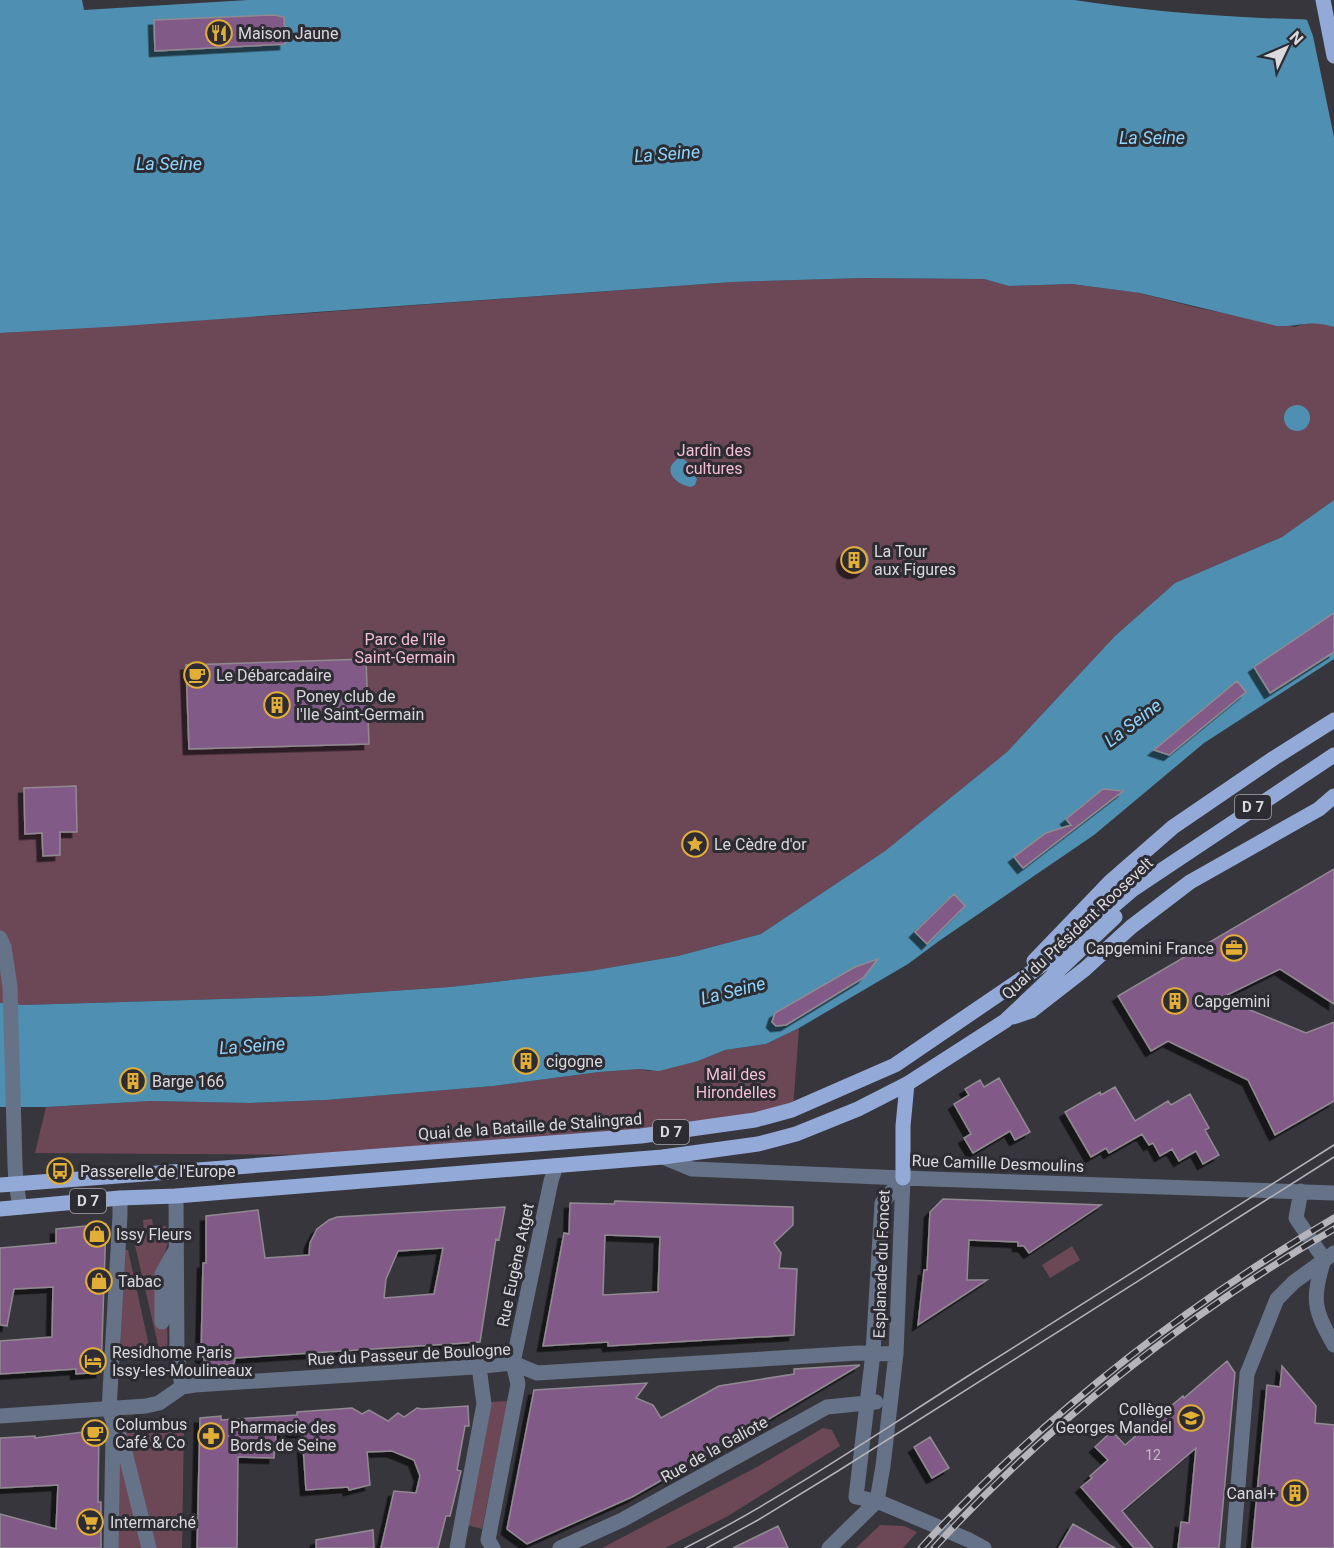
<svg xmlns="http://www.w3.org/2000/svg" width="1334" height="1548" font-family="Roboto,sans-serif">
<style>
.green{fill:#6c4857}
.water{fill:#4f90b2}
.pier{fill:#37363d}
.building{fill:#825a87;stroke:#918a91;stroke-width:1.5;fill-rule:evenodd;filter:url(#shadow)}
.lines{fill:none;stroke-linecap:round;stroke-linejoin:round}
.minor{stroke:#667288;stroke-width:15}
.major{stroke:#93aad8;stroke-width:15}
.tram{stroke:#b5b4ba;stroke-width:1.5}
.rail-casing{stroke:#b5b4ba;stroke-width:7}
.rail{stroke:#2d2c33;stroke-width:4.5;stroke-dasharray:14;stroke-linecap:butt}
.labels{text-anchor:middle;stroke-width:6;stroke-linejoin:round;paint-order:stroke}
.number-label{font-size:14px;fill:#c4b9c8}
.shield{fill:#2d2c33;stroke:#a6a5ab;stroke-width:1.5}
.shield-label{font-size:15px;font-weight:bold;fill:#dad9de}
.poi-label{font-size:16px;fill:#dad9de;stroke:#2d2c33;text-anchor:start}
.park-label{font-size:16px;fill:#f5bed3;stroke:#2d2c33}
.street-label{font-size:16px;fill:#dad9de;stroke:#2d2c33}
.water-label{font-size:18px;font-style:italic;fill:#8dd6fd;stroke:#2d2c33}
</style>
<defs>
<filter id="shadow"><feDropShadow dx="-5.5" dy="5.5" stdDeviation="0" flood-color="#0009"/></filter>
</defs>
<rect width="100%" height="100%" fill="#37363d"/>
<path class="green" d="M 864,278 L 984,279 L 1009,286 L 1072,284 L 1140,293 L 1198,308 L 1295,327 C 1309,321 1320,322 1334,327 L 1334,500 L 1282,537 L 1175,583 L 1115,636 L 1007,752 L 885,851 L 761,934 L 678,956 L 590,971 L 450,987 L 319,996 L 24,1005 L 0,1003 L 0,333 L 311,313 L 732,282 Z
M 799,1028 L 793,1109 L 609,1137 L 330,1155 L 35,1153 L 46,1107 L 151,1101 L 250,1103 L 326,1100 L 493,1086 L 599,1072 L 639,1069 L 649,1071 L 698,1061 L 725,1050 L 766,1044 Z
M 152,1219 L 153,1226 L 166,1226 C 172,1244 165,1243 165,1258 C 163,1288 169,1319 167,1349 L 159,1349 L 132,1232 L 144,1229 L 143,1220 Z
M 1072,1246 L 1080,1260 L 1050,1278 L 1042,1265 Z
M 122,1250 L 128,1250 L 151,1355 L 128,1361 L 120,1357 Z
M 508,1401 L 482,1529 L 467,1525 L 491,1402 Z
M 184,1423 L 182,1548 L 114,1548 L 115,1430 L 140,1426 L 147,1432 L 165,1430 L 169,1425 Z
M 823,1428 L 832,1430 L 840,1446 L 728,1516 L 665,1548 L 602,1548 L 755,1468 Z
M 880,1525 L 904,1526 L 917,1532 L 903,1548 L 856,1548 Z"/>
<path class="water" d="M 0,0 L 82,0 L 84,10 L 248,0 L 1074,0 C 1160,13 1247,19 1334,20 L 1334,327 C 1310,319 1300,327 1277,326 L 1140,293 L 1072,284 L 1009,286 L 984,279 L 864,278 L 732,282 L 123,326 L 0,333 Z
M1284 418a13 13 0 1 1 26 0a13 13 0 1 1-26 0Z
M 681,457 L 687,462 L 697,479 L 695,485 L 691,487 C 674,484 660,468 681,457 Z
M 1334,500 L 1334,659 L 1204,743 L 1094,835 L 939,941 L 908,964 L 799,1028 L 766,1044 L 725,1050 L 698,1061 L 659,1071 L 639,1069 L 599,1072 L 493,1086 L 326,1100 L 250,1103 L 151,1101 L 46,1107 L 0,1107 L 0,1003 L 24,1005 L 319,996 L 450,987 L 590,971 L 678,956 L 761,934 L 885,851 L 1007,752 L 1115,636 L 1175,583 L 1282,537 Z"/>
<path class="pier" d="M 1300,17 L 1334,17 L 1334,137 L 1313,36 L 1307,20 Z"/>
<path class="building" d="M 274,15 L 284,17 L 285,44 L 155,51 L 154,20 Z
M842 560a13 13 0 1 1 26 0a13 13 0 1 1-26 0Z
M 1334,613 L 1334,652 L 1270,693 L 1254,667 Z
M 366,659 L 369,744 L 189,749 L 186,665 Z
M 1237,681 L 1246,692 L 1169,755 L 1154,750 Z
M 76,786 L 77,832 L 60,832 L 60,855 L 43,856 L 42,833 L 25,834 L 24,788 Z
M 1103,789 L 1123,791 L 1023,868 L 1014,857 L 1046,833 L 1071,825 L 1066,819 Z
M 1334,869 L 1334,1004 L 1280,969 L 1221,998 L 1306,1033 L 1334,1022 L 1334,1101 L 1275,1135 L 1248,1080 L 1168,1041 L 1151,1051 L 1118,996 Z
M 954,894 L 965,906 L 927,944 L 915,932 Z
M 878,959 L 863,978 L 786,1025 L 776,1026 L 772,1022 L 775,1013 L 855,967 Z
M 999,1078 L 1030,1132 L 1015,1140 L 1010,1131 L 973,1153 L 964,1138 L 971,1134 L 954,1104 L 969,1095 L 965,1089 L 980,1080 L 984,1087 Z
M 1115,1087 L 1135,1121 L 1168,1101 L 1171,1105 L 1190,1094 L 1209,1128 L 1205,1130 L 1219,1155 L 1203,1164 L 1196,1151 L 1179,1161 L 1172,1149 L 1160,1156 L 1153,1143 L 1149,1145 L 1142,1134 L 1109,1153 L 1106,1148 L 1091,1157 L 1065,1112 L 1100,1092 L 1101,1095 Z
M 943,1199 L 971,1200 L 1101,1205 L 1029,1253 L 1024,1246 L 1018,1246 L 1018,1242 L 969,1240 L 967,1280 L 987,1280 L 918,1325 L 924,1270 L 927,1270 L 930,1212 Z
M 615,1201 L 793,1207 L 793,1225 L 774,1243 L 781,1253 L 779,1268 L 797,1269 L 794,1335 L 608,1346 L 608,1342 L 543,1346 L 564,1233 L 569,1234 L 570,1203 L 614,1204 ZM 605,1235 L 660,1237 L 658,1292 L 603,1295 Z
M 505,1207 L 499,1240 L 496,1239 L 480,1342 L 235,1358 L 234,1364 L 204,1366 L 204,1357 L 201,1357 L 203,1263 L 206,1263 L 206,1216 L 258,1210 L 265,1258 L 309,1255 L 310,1243 L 317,1229 L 329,1220 L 337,1217 ZM 443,1248 L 434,1294 L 384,1298 L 386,1279 L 398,1251 Z
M 106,1224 L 101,1372 L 76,1374 L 76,1369 L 0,1374 L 0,1341 L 52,1337 L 53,1287 L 14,1289 L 7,1326 L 0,1325 L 0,1248 L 56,1243 L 56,1229 Z
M 1227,1361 L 1235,1373 L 1219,1548 L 1178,1548 L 1181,1522 L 1189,1523 L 1196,1448 L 1122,1511 L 1153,1548 L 1134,1548 L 1081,1487 L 1092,1478 L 1090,1476 L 1108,1460 L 1095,1447 L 1112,1431 L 1125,1445 L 1183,1396 L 1184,1398 Z
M 860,1365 L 757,1426 L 632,1497 L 527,1544 L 507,1529 L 534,1390 L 647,1383 L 636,1398 L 653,1405 L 661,1418 L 719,1386 L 794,1374 L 794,1369 Z
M 1282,1366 L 1316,1406 L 1315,1423 L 1334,1425 L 1334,1548 L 1252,1548 L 1267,1385 L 1280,1387 Z
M 468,1406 L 469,1426 L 465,1426 L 457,1470 L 461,1471 L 450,1516 L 446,1516 L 438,1548 L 381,1548 L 394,1491 L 416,1493 L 420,1476 L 414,1460 L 392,1451 L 367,1452 L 370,1485 L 349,1490 L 348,1487 L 306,1490 L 302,1432 L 276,1434 L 274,1458 L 238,1457 L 237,1548 L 197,1548 L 200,1418 L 221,1416 L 221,1420 L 297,1415 L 297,1412 L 352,1408 L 362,1414 L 369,1410 L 388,1421 L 398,1413 L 404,1417 L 417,1408 L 422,1409 Z
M 99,1430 L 98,1502 L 101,1502 L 101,1548 L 0,1548 L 0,1514 L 56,1529 L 58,1485 L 0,1488 L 0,1438 L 35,1436 L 35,1438 Z
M 930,1437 L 949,1468 L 932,1478 L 914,1447 Z
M 1073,1524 L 1115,1548 L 1059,1548 Z
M 778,1526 L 788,1548 L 733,1548 Z
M 373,1530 L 374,1548 L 316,1548 L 316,1540 Z"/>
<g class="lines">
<path class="minor" d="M 0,938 L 4,947 L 10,986 L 15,1165 L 16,1183 L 20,1207
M 663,1157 L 692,1169 L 903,1178 L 1334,1193
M 903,1178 L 882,1203 L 873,1353 L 856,1497 L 877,1501 L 969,1540 L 984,1548
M 1301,1191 L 1296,1218 L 1324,1259
M 176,1196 L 177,1355 L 182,1387
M 120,1198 L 120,1215 L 109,1410 L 125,1452 L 149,1548
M 1324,1259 C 1312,1300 1313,1308 1334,1345
M 162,1322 L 162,1274 L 175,1251
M 0,1416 L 146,1406 L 159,1403 L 182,1387 L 195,1385 L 474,1367 L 513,1363 L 537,1373 L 859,1353 L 896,1354
M 111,1548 L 113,1433
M 457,1548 L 484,1404 L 479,1367
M 493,1548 L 488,1540 L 518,1384 L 513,1363 L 551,1181 L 556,1166
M 560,1548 L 622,1520 L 827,1407 L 876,1402
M 829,1548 L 877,1501 L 883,1466 L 896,1354 L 903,1178
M 1233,1548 L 1247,1374 L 1277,1299 L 1294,1282 L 1334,1253"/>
<path class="major" d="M 1323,0 L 1334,56
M 1034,961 L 1110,882 L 1173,827 L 1274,758 L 1334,720
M 1013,1017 L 1031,1011 L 1085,969 L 1131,927 L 1190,882 L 1319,809 L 1334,796
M 903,1178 L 903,1126 L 907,1084
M 0,1185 L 641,1136 L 755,1120 L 792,1110 L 895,1065 L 1055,956 L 1132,890 L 1334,755
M 0,1209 L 120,1198 L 176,1196 L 663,1157 L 758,1144 L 796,1134 L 858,1109 L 907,1084 L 1005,1021 L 1115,917"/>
<path class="tram" d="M 685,1548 C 783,1498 875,1435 968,1376 C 1090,1299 1212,1223 1334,1145
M 707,1548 L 758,1520 L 838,1471 L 1334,1157"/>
<g class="rail-casing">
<path id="rail" d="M 921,1548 C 1041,1418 1181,1308 1334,1218
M 934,1548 C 1049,1423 1187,1314 1334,1229"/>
</g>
<use href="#rail" class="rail"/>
</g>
<defs>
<g id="restaurant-ring" transform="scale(1.35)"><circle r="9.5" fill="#2d2c33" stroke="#e3ae35" stroke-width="1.5"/><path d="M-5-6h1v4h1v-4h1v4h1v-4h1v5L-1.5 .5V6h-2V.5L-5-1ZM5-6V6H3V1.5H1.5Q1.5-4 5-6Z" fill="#e3ae35"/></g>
<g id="building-ring" transform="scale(1.35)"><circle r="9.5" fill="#2d2c33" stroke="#e3ae35" stroke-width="1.5"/><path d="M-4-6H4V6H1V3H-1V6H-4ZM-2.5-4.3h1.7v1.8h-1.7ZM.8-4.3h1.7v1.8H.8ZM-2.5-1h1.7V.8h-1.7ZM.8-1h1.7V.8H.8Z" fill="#e3ae35"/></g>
<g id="cafe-ring" transform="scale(1.35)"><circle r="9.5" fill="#2d2c33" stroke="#e3ae35" stroke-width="1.5"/><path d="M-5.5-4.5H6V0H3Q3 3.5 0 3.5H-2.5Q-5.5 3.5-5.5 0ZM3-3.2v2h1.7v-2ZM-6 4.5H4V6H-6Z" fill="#e3ae35"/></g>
<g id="sight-ring" transform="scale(1.35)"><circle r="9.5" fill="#2d2c33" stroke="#e3ae35" stroke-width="1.5"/><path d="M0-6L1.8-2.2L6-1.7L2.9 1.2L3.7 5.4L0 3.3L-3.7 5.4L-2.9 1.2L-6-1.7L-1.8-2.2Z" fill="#e3ae35"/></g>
<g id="office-ring" transform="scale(1.35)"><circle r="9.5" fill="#2d2c33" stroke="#e3ae35" stroke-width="1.5"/><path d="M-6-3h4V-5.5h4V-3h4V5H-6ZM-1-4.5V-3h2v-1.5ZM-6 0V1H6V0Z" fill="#e3ae35"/></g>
<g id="bus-ring" transform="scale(1.35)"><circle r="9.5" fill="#2d2c33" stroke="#e3ae35" stroke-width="1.5"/><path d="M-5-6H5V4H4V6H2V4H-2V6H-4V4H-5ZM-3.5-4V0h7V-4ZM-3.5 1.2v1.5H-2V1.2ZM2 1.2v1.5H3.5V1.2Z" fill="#e3ae35"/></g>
<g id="shop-ring" transform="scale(1.35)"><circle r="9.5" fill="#2d2c33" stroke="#e3ae35" stroke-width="1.5"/><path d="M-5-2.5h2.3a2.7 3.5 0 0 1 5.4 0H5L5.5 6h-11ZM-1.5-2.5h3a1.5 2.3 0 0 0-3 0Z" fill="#e3ae35"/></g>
<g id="hotel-ring" transform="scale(1.35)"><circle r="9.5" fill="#2d2c33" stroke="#e3ae35" stroke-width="1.5"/><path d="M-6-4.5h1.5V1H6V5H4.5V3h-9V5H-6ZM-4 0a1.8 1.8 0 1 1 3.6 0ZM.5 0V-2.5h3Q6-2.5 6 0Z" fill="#e3ae35"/></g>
<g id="school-ring" transform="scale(1.35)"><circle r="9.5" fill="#2d2c33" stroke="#e3ae35" stroke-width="1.5"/><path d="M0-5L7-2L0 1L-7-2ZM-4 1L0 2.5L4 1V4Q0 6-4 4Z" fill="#e3ae35"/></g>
<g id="pharmacy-ring" transform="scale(1.35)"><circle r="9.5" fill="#2d2c33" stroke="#e3ae35" stroke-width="1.5"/><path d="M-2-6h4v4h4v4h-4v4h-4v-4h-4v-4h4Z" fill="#e3ae35"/></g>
<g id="supermarket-ring" transform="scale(1.35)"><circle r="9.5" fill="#2d2c33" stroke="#e3ae35" stroke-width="1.5"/><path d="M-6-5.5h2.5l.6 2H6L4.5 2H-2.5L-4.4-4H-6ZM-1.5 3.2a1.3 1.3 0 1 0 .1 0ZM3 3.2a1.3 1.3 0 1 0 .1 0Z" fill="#e3ae35"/></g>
</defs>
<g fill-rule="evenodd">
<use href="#restaurant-ring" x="219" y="33"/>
<use href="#building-ring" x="854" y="560"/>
<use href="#cafe-ring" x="197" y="675"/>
<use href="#building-ring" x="277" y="705"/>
<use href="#sight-ring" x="695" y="844"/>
<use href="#office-ring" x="1234" y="948"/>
<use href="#building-ring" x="1175" y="1001"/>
<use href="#building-ring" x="526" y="1061"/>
<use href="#building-ring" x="133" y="1081"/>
<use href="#bus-ring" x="60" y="1171"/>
<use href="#shop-ring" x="97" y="1234"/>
<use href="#shop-ring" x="99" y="1281"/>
<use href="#hotel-ring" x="93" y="1361"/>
<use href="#school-ring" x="1191" y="1418"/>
<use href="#cafe-ring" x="95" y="1433"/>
<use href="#pharmacy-ring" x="211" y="1436"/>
<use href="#building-ring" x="1295" y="1493"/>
<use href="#supermarket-ring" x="90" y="1522"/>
</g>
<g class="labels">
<g class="number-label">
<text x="1153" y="1460">12</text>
</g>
<g class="shield">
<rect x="1235" y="795" width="36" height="24" rx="4.5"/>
<rect x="653" y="1120" width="36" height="24" rx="4.5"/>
<rect x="70" y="1189" width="36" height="24" rx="4.5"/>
</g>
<g class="shield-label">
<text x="1253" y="812">D 7</text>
<text x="671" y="1137">D 7</text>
<text x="88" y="1206">D 7</text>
</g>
<g class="poi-label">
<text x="238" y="39">Maison Jaune</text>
<text x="874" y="557">La Tour<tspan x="874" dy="18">aux Figures</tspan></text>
<text x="216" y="681">Le Débarcadaire</text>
<text x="296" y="702">Poney club de<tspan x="296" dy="18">l'Ile Saint-Germain</tspan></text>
<text x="714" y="850">Le Cèdre d'or</text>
<text x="1214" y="954" text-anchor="end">Capgemini France</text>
<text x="1194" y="1007">Capgemini</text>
<text x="546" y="1067">cigogne</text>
<text x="152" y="1087">Barge 166</text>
<text x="80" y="1177">Passerelle de l'Europe</text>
<text x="116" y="1240">Issy Fleurs</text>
<text x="118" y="1287">Tabac</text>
<text x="112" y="1358">Residhome Paris<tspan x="112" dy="18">Issy-les-Moulineaux</tspan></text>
<text x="1172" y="1415" text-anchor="end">Collège<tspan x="1172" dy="18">Georges Mandel</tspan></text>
<text x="115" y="1430">Columbus<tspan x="115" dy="18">Café &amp; Co</tspan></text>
<text x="230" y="1433">Pharmacie des<tspan x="230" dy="18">Bords de Seine</tspan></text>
<text x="1276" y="1499" text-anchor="end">Canal+</text>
<text x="110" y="1528">Intermarché</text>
</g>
<g class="park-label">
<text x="714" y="456">Jardin des<tspan x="714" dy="18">cultures</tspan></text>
<text x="405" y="645">Parc de l'île<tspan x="405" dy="18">Saint-Germain</tspan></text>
<text x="736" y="1080">Mail des<tspan x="736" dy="18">Hirondelles</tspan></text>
</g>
<g class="street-label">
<text transform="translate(1077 928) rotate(-43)" y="6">Quai du Président Roosevelt</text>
<text transform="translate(530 1126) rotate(-4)" y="6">Quai de la Bataille de Stalingrad</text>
<text transform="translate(998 1163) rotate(2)" y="6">Rue Camille Desmoulins</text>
<text transform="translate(881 1264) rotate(-88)" y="6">Esplanade du Foncet</text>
<text transform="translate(515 1265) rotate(-78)" y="6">Rue Eugène Atget</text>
<text transform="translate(409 1354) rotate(-3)" y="6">Rue du Passeur de Boulogne</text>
<text transform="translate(714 1449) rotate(-29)" y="6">Rue de la Galiote</text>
</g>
<g class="water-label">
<text x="1152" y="144">La Seine</text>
<text transform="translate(667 154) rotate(-4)" y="6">La Seine</text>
<text x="169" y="170">La Seine</text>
<text transform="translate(1133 723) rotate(-37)" y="6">La Seine</text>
<text transform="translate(733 991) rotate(-14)" y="6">La Seine</text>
<text transform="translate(252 1046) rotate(-4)" y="6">La Seine</text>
</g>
</g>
<g transform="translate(1286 48) rotate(46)" stroke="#2d2c33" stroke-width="4.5" paint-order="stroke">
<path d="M0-4.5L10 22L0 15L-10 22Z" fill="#dad9de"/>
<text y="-9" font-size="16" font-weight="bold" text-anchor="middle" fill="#dad9de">N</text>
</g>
</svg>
